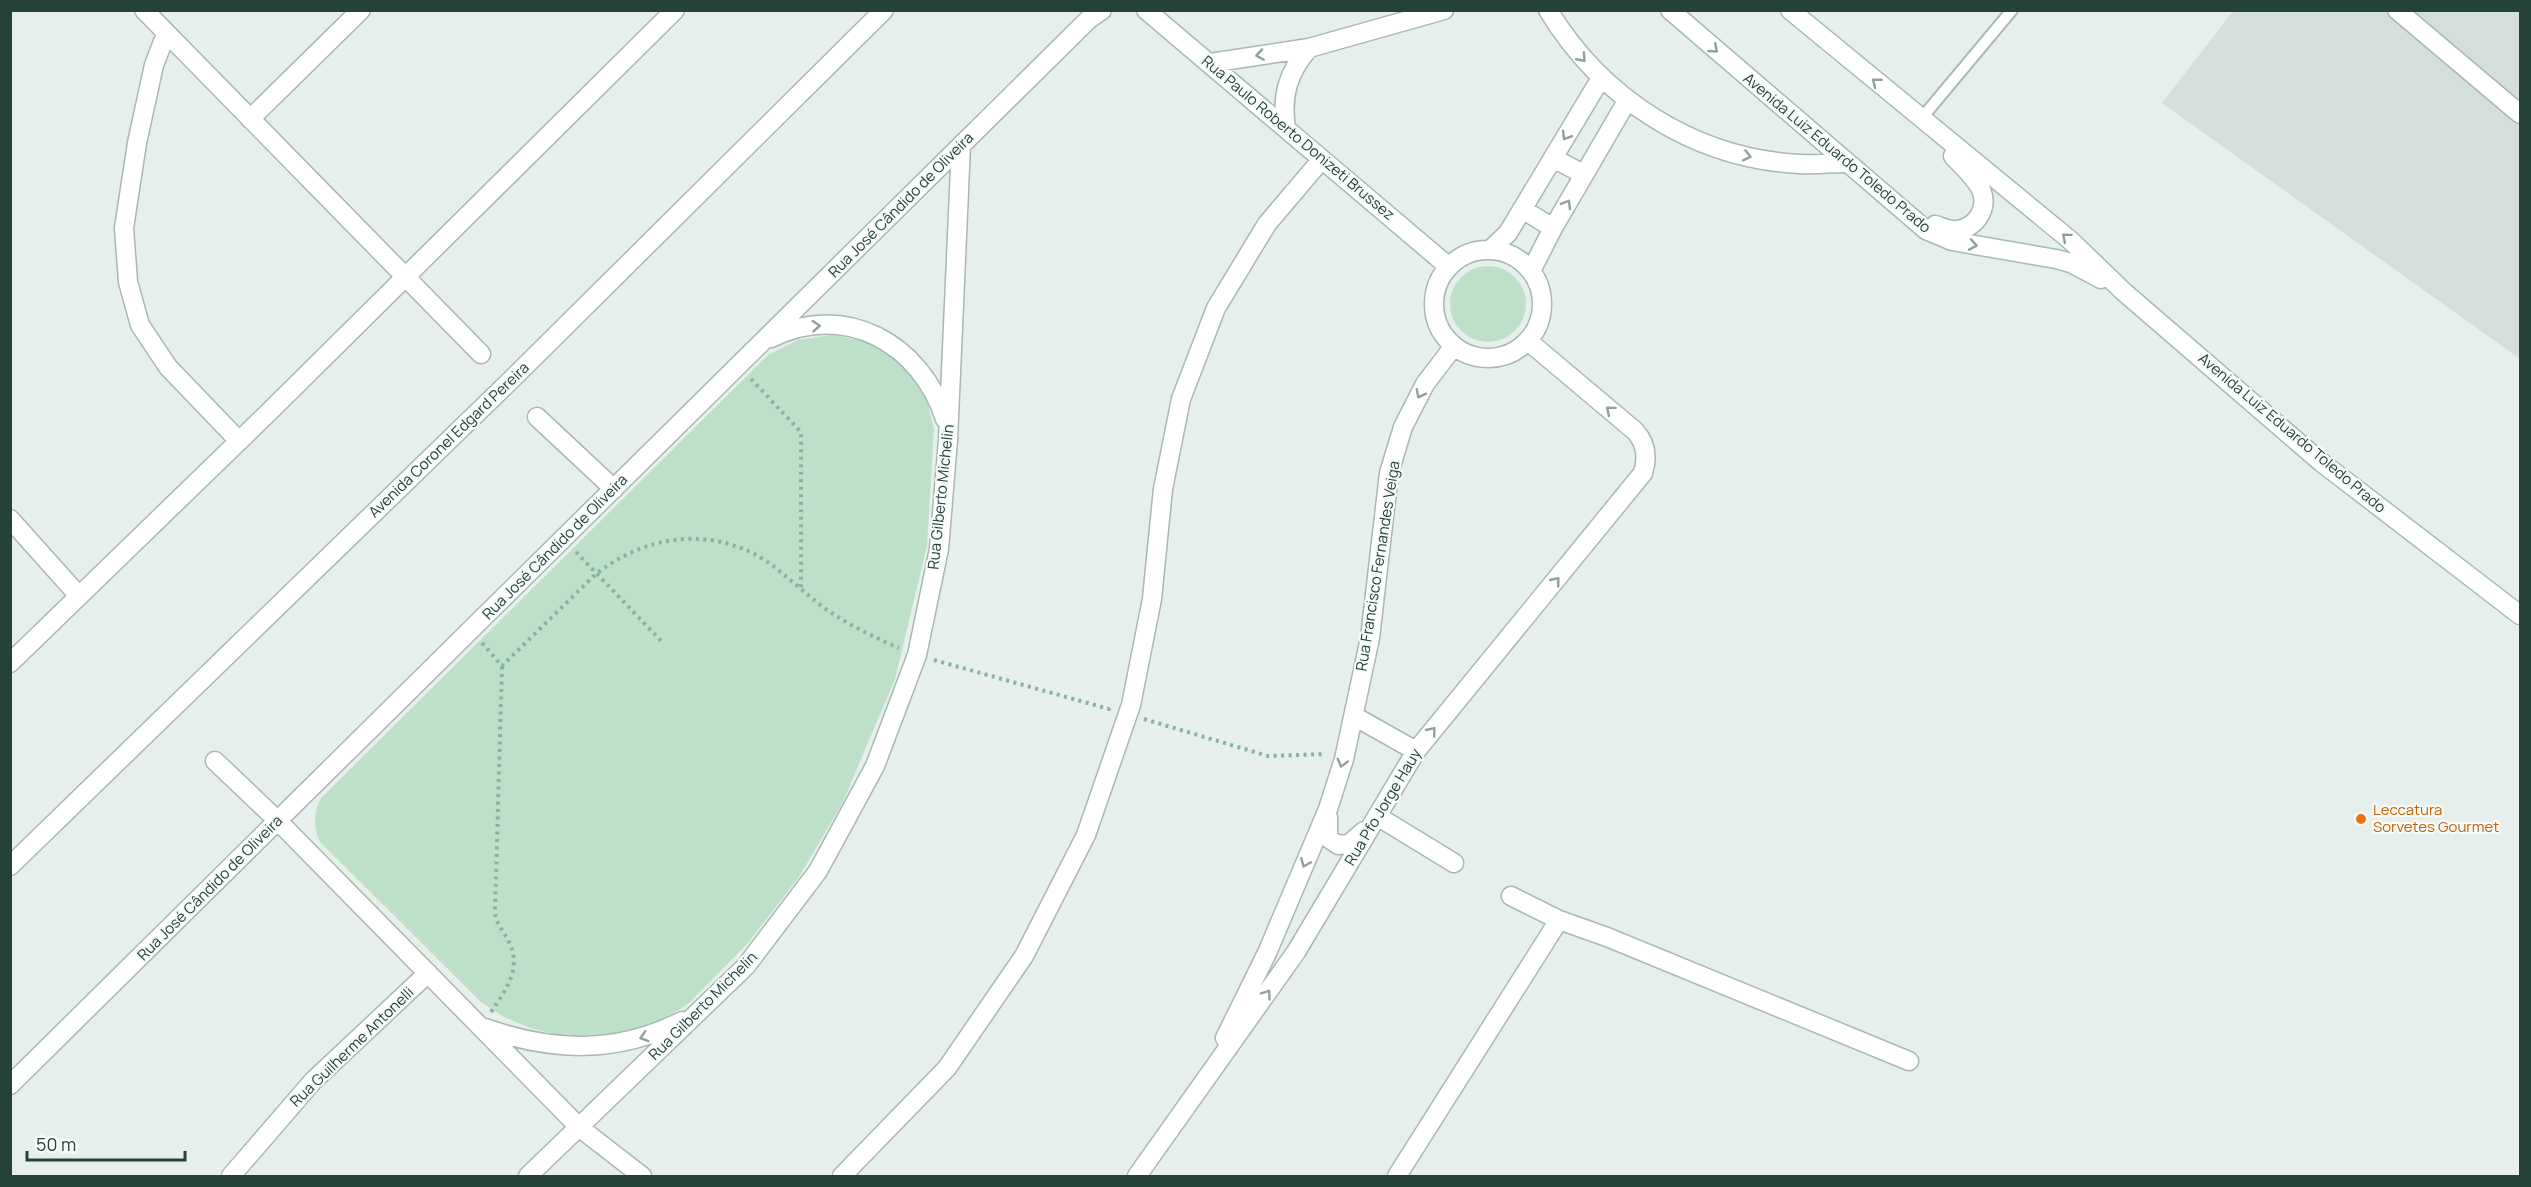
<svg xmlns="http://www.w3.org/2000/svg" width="2531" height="1187" font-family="Manrope,sans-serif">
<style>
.built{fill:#d4dfda}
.green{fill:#bfe0c8}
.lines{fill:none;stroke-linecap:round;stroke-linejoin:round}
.service-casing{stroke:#a8b8b2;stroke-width:14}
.minor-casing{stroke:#a8b8b2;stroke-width:21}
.secondary-casing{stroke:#a4bbb3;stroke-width:21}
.path{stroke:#86b3a5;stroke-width:4;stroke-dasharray:3 4.5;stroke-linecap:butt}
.service{stroke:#fff;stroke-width:10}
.minor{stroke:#fff;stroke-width:18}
.secondary{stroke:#fff;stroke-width:18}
.oneway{stroke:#92a09c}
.food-dot{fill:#e8710a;stroke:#f7fbf9;stroke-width:2}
.labels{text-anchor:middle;stroke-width:4.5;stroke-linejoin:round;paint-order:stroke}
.street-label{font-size:15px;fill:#24423a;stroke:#f7fbf9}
.food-label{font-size:15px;fill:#c56008;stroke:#f7fbf9;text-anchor:start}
</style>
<rect width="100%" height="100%" fill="#e6efeb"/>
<path class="built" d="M 2233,11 L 2520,11 L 2520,359 L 2162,103 Z"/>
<path class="green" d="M1450 304a38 38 0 1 1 76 0a38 38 0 1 1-76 0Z
M 831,335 L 865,341 L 894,357 L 907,368 L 926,397 L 934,429 L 927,546 L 895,679 L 842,804 L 799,877 L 747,944 L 688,1004 L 664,1019 L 639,1029 L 612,1036 L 584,1038 L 557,1035 L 530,1028 L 504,1017 L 481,1002 L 320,842 C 313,827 313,813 321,798 L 768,355 L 798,340 Z"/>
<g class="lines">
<g class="service-casing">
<path id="service" d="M 1921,119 L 2012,10"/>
</g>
<g class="minor-casing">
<path id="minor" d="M 144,10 L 481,354
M 1146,10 L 1449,267
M 1548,10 C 1602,99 1695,159 1800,164 C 1816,165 1831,163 1846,163
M 2397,10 L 2520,114
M 166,34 L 154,65 L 137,143 L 124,228 L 128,282 L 140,325 L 168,367 L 239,441
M 1210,63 L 1309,48 L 1444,10
M 250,119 L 361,10
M 1286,128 C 1281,96 1288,72 1309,48
M 1553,158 L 1583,174
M 1522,209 L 1553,228
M 1490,250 L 1508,233 L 1601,78
M1434 304a54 54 0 1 1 108 0a54 54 0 1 1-108 0Z
M 1531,271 L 1553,228 L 1627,101
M 771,338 C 846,301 921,344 945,419
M 537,417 L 614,489
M 10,519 L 79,596
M 10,663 L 269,412 L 675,10
M 1354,716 L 1416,751
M 215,761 L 278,821 L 580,1128 L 642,1176
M 1377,816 L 1454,863
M 1328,817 L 1328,838 L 1338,845 L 1349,844 L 1364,831
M 10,866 L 512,379 L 884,10
M 1511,896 L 1559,920 L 1607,937 L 1909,1061
M 485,1028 C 553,1052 617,1054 682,1021
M 1225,1038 L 1267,953 L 1328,809 L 1344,759 L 1370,638 L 1389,473 L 1403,427 L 1425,384 L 1454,346
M 10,1085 L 1089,19 L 1102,10
M 231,1176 L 313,1081 L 428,973
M 528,1176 L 746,966 L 818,871 L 875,766 L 917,655 L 939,549 L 948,440 L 961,145
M 842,1176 L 947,1068 L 1024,956 L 1086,835 L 1131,705 L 1152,599 L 1163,489 L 1181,399 L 1216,308 L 1267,224 L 1322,159
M 1137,1176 L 1296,952 L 1416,751 L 1643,473 C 1648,457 1646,443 1635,431 L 1528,341
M 1397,1176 L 1559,920"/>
</g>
<g class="secondary-casing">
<path id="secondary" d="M 1670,10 L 1926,230 L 1952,241 L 2056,259 L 2071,263 L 2101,279
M 1790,10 L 2070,240 L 2124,292 L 2321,462 L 2520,615
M 1935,225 C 1942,227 1949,231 1957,230 C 1975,228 1988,210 1982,192 C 1977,179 1962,166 1953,156"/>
</g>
<path class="path" d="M 751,379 L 801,432 L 801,589
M 576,552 L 663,643
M 482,643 L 502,666 L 596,574 C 644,537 703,526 758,556 C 787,573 809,600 838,617 C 857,629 878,639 899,648
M 934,660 L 1109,709 L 1110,706
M 1144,719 L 1268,756 L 1326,754
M 491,1012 C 506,990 522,969 509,942 C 504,931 496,925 495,912 L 502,666"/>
<use href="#service" class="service"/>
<use href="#minor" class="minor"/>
<use href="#secondary" class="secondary"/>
</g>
<defs><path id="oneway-chevron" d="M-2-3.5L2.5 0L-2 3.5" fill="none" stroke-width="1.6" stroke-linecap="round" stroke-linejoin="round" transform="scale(1.5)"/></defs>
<g class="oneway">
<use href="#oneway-chevron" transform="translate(1714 49) rotate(41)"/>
<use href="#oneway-chevron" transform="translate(1260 55) rotate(171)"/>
<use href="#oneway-chevron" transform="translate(1582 58) rotate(48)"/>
<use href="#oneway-chevron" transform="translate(1876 82) rotate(-141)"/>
<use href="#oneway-chevron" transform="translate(1566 136) rotate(121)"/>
<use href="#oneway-chevron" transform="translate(1747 156) rotate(14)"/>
<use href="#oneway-chevron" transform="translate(1567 204) rotate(-60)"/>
<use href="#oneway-chevron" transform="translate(2066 237) rotate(-140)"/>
<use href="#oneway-chevron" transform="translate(1973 245) rotate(10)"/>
<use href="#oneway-chevron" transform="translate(816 326) rotate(-4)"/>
<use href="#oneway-chevron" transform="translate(1420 394) rotate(117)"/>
<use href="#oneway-chevron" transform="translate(1610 410) rotate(-140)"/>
<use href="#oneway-chevron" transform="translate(1556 581) rotate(-51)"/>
<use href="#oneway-chevron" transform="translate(1432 731) rotate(-51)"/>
<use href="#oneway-chevron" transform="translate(1342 763) rotate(106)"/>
<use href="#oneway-chevron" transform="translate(1305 863) rotate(113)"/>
<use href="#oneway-chevron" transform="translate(1267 994) rotate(-55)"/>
<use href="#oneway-chevron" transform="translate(644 1037) rotate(163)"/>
</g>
<circle class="food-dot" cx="2361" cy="819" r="6"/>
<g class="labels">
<g class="street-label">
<text transform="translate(1298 138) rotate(40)" y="5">Rua Paulo Roberto Donizeti Brussez</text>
<text transform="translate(1837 153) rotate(40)" y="5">Avenida Luiz Eduardo Toledo Prado</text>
<text transform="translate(901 205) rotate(-45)" y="5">Rua José Cândido de Oliveira</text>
<text transform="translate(2292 433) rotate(40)" y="5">Avenida Luiz Eduardo Toledo Prado</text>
<text transform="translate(449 440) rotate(-44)" y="5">Avenida Coronel Edgard Pereira</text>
<text transform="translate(941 497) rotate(-84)" y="5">Rua Gilberto Michelin</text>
<text transform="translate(555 547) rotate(-45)" y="5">Rua José Cândido de Oliveira</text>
<text transform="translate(1378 566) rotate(-81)" y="5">Rua Francisco Fernandes Veiga</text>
<text transform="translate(1383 807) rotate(-59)" y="5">Rua Pfo Jorge Hauy</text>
<text transform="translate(210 888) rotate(-45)" y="5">Rua José Cândido de Oliveira</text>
<text transform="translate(703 1006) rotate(-45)" y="5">Rua Gilberto Michelin</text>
<text transform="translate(352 1047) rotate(-44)" y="5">Rua Guilherme Antonelli</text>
</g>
<g class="food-label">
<text x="2373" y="815">Leccatura<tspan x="2373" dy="17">Sorvetes Gourmet</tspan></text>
</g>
</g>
<rect width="2531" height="1187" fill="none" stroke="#24423a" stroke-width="24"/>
<path d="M27 1151v9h158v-9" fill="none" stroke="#24423a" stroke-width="3"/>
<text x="36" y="1151" font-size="18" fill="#24423a" stroke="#f7fbf9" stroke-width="4.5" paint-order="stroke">50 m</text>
</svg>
